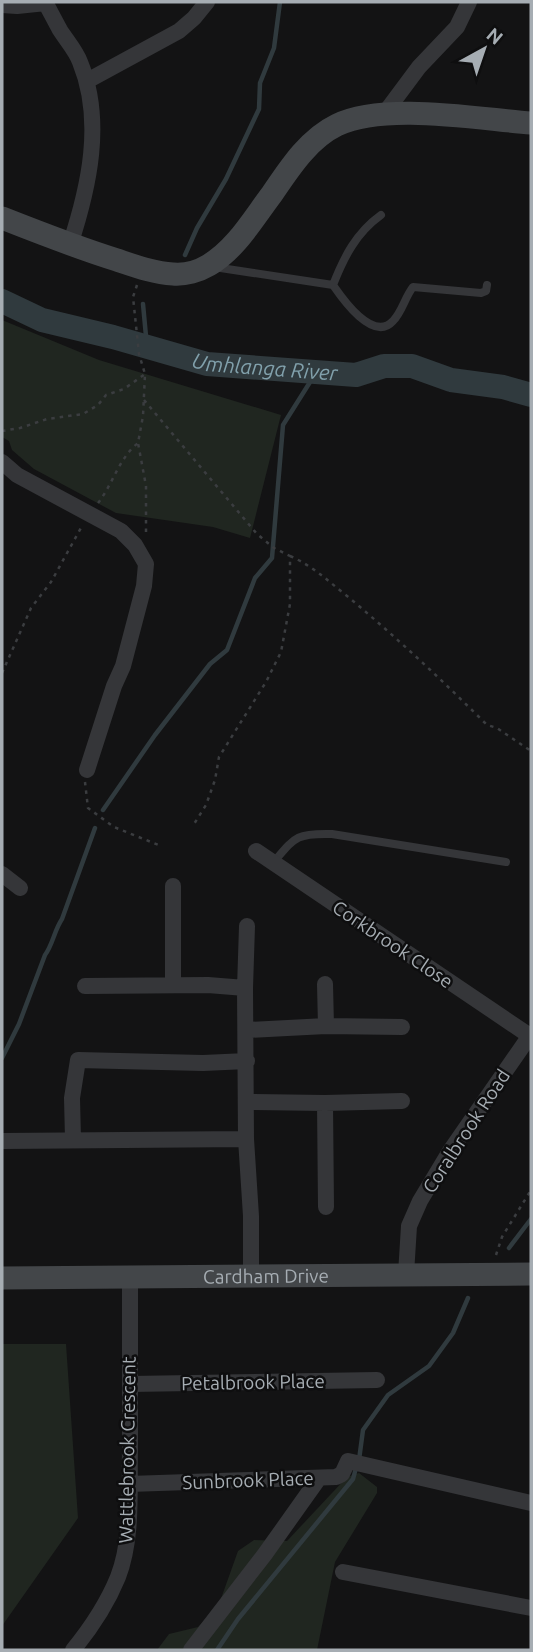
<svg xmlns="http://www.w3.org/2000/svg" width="533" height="1652" font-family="Ubuntu,sans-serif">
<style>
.green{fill:#202620}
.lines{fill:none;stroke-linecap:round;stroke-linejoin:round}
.stream{stroke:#303a3e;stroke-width:4.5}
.river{stroke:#303a3e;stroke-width:24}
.path{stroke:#3b3d40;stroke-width:2.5;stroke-dasharray:3.5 5;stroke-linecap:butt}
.lane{stroke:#353639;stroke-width:8}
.street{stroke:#353639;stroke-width:16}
.secondary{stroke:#434649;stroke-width:23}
.labels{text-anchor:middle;stroke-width:5;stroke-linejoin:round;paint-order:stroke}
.street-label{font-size:19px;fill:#a6adb3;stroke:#0e0e0f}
.water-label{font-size:21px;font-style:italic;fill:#81a0ab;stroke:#0e0e0f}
</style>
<rect width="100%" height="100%" fill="#131314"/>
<path class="green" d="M 2,320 L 99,360 L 281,415 L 250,538 L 213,527 L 116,513 L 34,469 L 12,450 L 9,441 L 2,437 Z
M 2,1344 L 66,1344 L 78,1518 L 2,1626 Z
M 359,1473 L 377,1487 L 377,1493 L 335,1562 L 317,1650 L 157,1650 L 169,1634 L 198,1627 L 218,1607 L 238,1551 L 254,1540 L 287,1541 L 347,1477 Z"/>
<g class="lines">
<path class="stream" d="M 185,255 L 197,228 L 226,179 L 259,109 L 260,83 L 274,48 L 280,2
M 143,304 L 147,347
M 103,810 L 155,735 L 210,664 L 227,650 L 255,578 L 272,558 L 283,425 L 317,371
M 2,1058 L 19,1024 L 45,955 C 53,944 54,931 62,919 L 95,828
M 509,1248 L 531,1219
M 359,1460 L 363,1430 L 388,1395 L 429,1366 L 453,1333 L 468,1298
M 217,1650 L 238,1619 L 353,1479 L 356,1468"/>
<path class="river" id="s1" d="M 2,301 L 42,320 L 113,337 L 207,364 L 356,375 L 384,366 L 412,366 L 451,380 L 503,387 L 531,395"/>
<path class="path" d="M 137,285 L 133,297 L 139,354 L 145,374 L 143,416 L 138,443 L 146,486 L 146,534
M 144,400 L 257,534 L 274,548 L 290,556 L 290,604 L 281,652 L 266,682 L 219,757 L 215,780 L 206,805 L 194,824
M 2,431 L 20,428 L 47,419 L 83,414 L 98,405 L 106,395 L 124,389 L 145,374
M 98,503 C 113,484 119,458 138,443
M 290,556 C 313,566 328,581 347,596 C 396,637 442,680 487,725 L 497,728 L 531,751
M 2,673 L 31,608 L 51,582 L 82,526
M 85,782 L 88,808 L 114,827 L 161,846
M 496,1255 L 502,1237 L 531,1190"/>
<path class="lane" d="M 214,267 L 333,285 C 344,257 356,233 381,215
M 333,285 C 342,298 373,343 393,321 C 402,312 405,297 413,287 L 481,293 L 486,291 L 487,285
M 273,863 C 295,837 296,833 332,834 L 506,862"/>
<path class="street" d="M 45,2 C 50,11 55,21 60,30 C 67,41 76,51 80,62 C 104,121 89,187 70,245
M 2,5 L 17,6 L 46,3
M 87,81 L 179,31 L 194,18 L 207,2
M 384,114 L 419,67 L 457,27 L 469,2
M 2,462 L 17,475 L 121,531 L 135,545 L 146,564 L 144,586 L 123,666 L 114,686 L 87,770
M 256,851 L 530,1036
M 2,874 L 20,888
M 173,886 L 173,985
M 247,926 L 245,988 L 246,1139 L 251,1216 L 251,1277
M 325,984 L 326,1026
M 85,986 L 208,985 L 245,988
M 247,1030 L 326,1026 L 402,1027
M 247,1102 L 325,1103 L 402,1101
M 325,1103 L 326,1207
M 73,1139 L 72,1098 L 78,1060 L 203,1063 L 247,1061
M 3,1141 L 246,1139
M 406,1274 L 409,1226 L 420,1201 L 450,1151 L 531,1034
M 130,1384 L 377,1380
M 129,1484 L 336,1477 L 342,1474 L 348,1461 L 531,1503
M 343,1572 L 531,1608
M 73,1650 C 91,1628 107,1604 118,1577 C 133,1538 129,1491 130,1449 C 130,1392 130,1335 130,1277
M 191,1650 L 265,1554 L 319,1478"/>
<g class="secondary">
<path d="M 2,218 C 40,233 78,248 117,260 C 135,266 154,273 173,274 C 185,275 199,271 209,265 C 236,249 253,219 272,194 C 289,169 308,139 337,125 C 384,102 478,119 531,123"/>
<path id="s2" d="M 2,1278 L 531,1274"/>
</g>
</g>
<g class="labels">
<g class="street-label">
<text transform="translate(393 944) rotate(34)" y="7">Corkbrook Close</text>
<text transform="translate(466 1131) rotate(-57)" y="7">Coralbrook Road</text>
<text dy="7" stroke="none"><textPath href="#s2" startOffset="264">Cardham Drive</textPath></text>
<text transform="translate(253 1382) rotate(-1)" y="7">Petalbrook Place</text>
<text transform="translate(127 1450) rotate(-89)" y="7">Wattlebrook Crescent</text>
<text transform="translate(248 1480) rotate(-2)" y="7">Sunbrook Place</text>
</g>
<g class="water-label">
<text dy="7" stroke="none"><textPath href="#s1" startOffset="273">Umhlanga River</textPath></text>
</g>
</g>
<rect width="533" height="1652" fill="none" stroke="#a6adb3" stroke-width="7"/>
<g transform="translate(484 49) rotate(40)" stroke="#0e0e0f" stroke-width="5" paint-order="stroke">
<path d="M0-5L12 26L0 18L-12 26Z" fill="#a6adb3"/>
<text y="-10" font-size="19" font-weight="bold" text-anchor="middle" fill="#a6adb3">N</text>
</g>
</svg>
